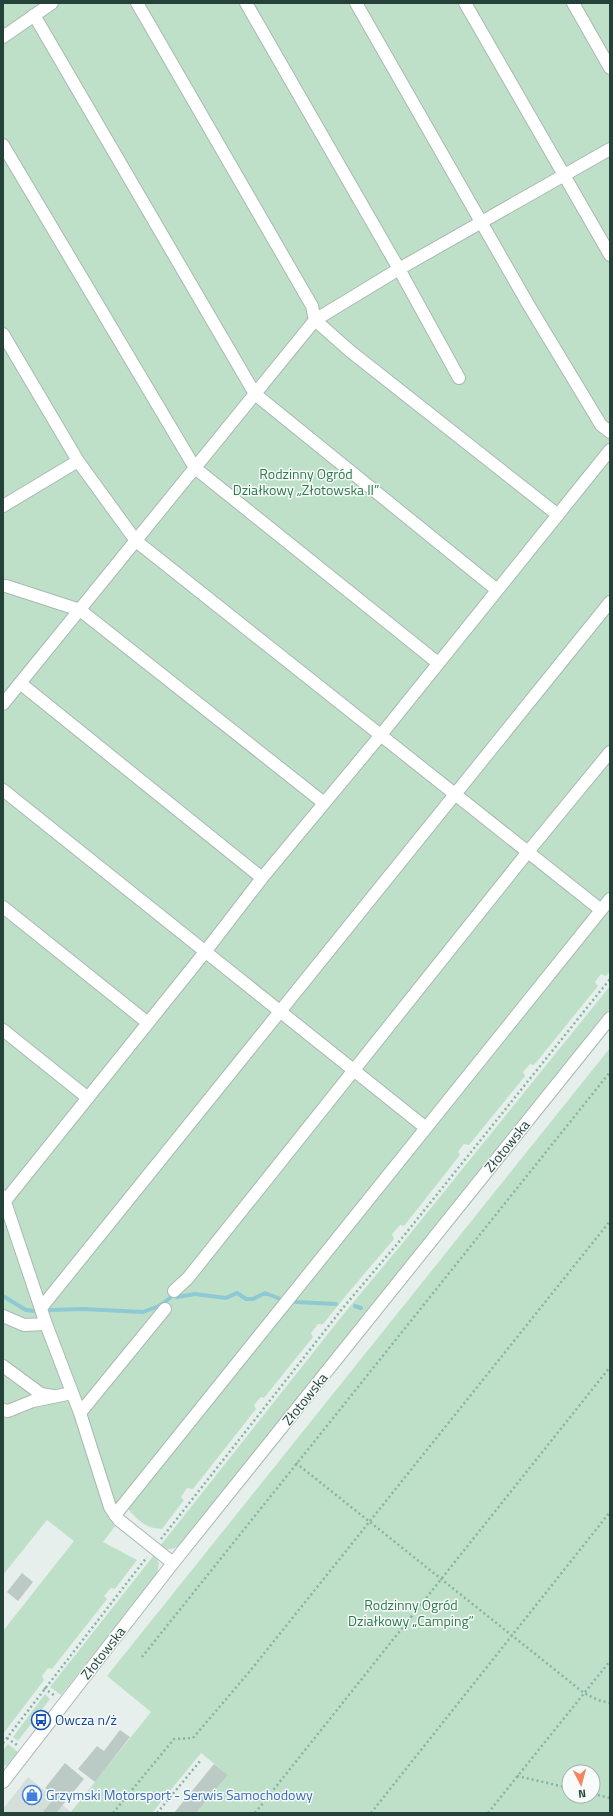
<svg xmlns="http://www.w3.org/2000/svg" width="613" height="1816" font-family="'Titillium Web',sans-serif">
<style>
.built{fill:#d4dfda}
.green{fill:#bfe0c8;fill-rule:evenodd}
.lines{fill:none;stroke-linecap:round;stroke-linejoin:round}
.stream{stroke:#8ec9d4;stroke-width:4}
.building{fill:#bbcac4}
.minor-casing{stroke:#a8b8b2;stroke-width:14}
.path{stroke:#86b3a5;stroke-width:2.5;stroke-dasharray:2 3;stroke-linecap:butt}
.minor{stroke:#fff;stroke-width:12}
.labels{text-anchor:middle;stroke-width:3;stroke-linejoin:round;paint-order:stroke}
.park-label{font-size:14px;fill:#2d7a4b;stroke:#f7fbf9}
.street-label{font-size:14px;fill:#24423a;stroke:#f7fbf9}
.transit-label{font-size:14px;fill:#164399;stroke:#f7fbf9;text-anchor:start}
.shop-label{font-size:14px;fill:#366cbe;stroke:#f7fbf9;text-anchor:start}
</style>
<rect width="100%" height="100%" fill="#e6efeb"/>
<path class="built" d="M 28,1777 L 71,1812 L 3,1813 L 3,1809 Z"/>
<path class="green" d="M 3,3 L 610,3 L 610,971 L 606,976 L 601,974 L 595,982 L 598,986 L 534,1065 L 530,1064 L 523,1072 L 525,1076 L 469,1145 L 464,1144 L 458,1152 L 460,1155 L 404,1226 L 400,1225 L 392,1234 L 394,1239 C 370,1267 346,1295 323,1324 L 318,1324 L 311,1333 L 313,1337 L 264,1398 L 261,1397 L 254,1405 L 256,1409 L 193,1489 L 187,1488 L 181,1497 L 184,1500 L 162,1529 C 145,1528 139,1521 128,1509 L 103,1542 L 137,1560 L 115,1589 L 111,1588 L 104,1596 L 107,1599 L 52,1669 L 48,1668 L 42,1676 L 44,1680 L 3,1734 L 3,1631 L 74,1541 L 47,1520 L 3,1575 Z
M 610,986 L 610,1008 L 180,1545 C 173,1550 167,1551 160,1546 L 346,1311 L 401,1245 Z
M 610,1048 L 610,1813 L 196,1813 L 228,1775 L 201,1753 L 152,1813 L 70,1813 L 151,1712 L 107,1676 ZM 569,1772 L 593,1772 L 593,1796 L 569,1796 Z
M 154,1555 L 159,1563 L 157,1574 L 61,1695 L 50,1687 Z
M 45,1694 L 50,1699 L 18,1741 L 13,1737 Z
M 8,1744 L 18,1752 L 8,1764 L 3,1767 L 3,1750 Z"/>
<g class="lines">
<path class="stream" d="M 3,1296 L 26,1310 L 35,1311
M 177,1297 L 195,1294 L 226,1298 L 237,1293 L 246,1299 L 253,1299 L 265,1293 L 283,1300
M 296,1302 L 336,1304
M 355,1306 L 361,1308
M 50,1310 L 83,1309 L 143,1312 L 159,1306 L 170,1298"/>
</g>
<path class="building" d="M 22,1573 L 33,1582 L 18,1601 L 7,1592 Z
M 120,1730 L 130,1737 L 95,1782 L 78,1769 L 97,1746 L 104,1751 Z
M 65,1763 L 84,1779 L 56,1813 L 42,1813 L 56,1796 L 45,1788 Z
M 214,1764 L 228,1775 L 196,1813 L 174,1813 Z"/>
<g class="lines">
<g class="minor-casing">
<path id="minor" d="M 137,3 L 312,306 L 315,320 L 350,351 L 558,515
M 246,3 L 399,269 L 459,378
M 356,3 L 528,304 L 601,425 L 610,432
M 465,3 L 610,255
M 573,3 L 610,68
M 34,15 L 255,394 L 497,590
M 3,37 L 52,3
M 3,145 L 195,468 L 438,663
M 3,334 L 78,461 L 136,541 L 601,910
M 3,506 L 78,461
M 6,586 L 80,610 L 324,803
M 20,683 L 262,878
M 3,704 L 315,320 L 399,269 L 610,149
M 3,790 L 426,1128
M 3,907 L 148,1023
M 3,1030 L 88,1098
M 3,1196 L 46,1324 L 80,1413 L 110,1507 L 119,1520 L 173,1563
M 5,1201 L 205,952 L 262,878 L 380,736 L 610,450
M 174,1291 L 188,1278 L 527,853 L 610,752
M 41,1308 L 610,602
M 3,1316 L 24,1325 L 46,1324
M 3,1366 L 41,1394 L 53,1396
M 3,1410 L 8,1411 L 33,1401 L 72,1393
M 80,1413 L 165,1309
M 115,1515 L 610,899
M 3,1782 L 173,1563 L 610,1018"/>
</g>
<path class="path" d="M 296,1463 L 584,1693 L 598,1700 L 610,1703
M 161,1539 L 342,1309 L 398,1243 L 610,979
M 142,1657 L 610,1072
M 44,1688 L 55,1696
M 7,1738 L 17,1745
M 3,1743 L 147,1557
M 517,1776 L 569,1788
M 593,1794 L 610,1798
M 113,1813 L 174,1739 L 193,1738 L 250,1671 L 610,1221
M 157,1813 L 201,1760
M 255,1813 L 610,1367
M 371,1813 L 610,1512
M 488,1813 L 610,1661"/>
<use href="#minor" class="minor"/>
</g>
<defs>
<g id="bus-ring" transform="scale(1)"><circle r="9.5" fill="#f7fbf9" stroke="#1a4fb4" stroke-width="1.5"/><path d="M-5-6H5V4H4V6H2V4H-2V6H-4V4H-5ZM-3.5-4V0h7V-4ZM-3.5 1.2v1.5H-2V1.2ZM2 1.2v1.5H3.5V1.2Z" fill="#1a4fb4"/></g>
<g id="shop-ring" transform="scale(1)"><circle r="9.5" fill="#f7fbf9" stroke="#3f7fe0" stroke-width="1.5"/><path d="M-5-2.5h2.3a2.7 3.5 0 0 1 5.4 0H5L5.5 6h-11ZM-1.5-2.5h3a1.5 2.3 0 0 0-3 0Z" fill="#3f7fe0"/></g>
</defs>
<g fill-rule="evenodd">
<use href="#bus-ring" x="41" y="1720"/>
<use href="#shop-ring" x="32" y="1795"/>
</g>
<g class="labels">
<g class="park-label">
<text x="306" y="479">Rodzinny Ogród<tspan x="306" dy="16">Działkowy „Złotowska II”</tspan></text>
<text x="411" y="1610">Rodzinny Ogród<tspan x="411" dy="16">Działkowy „Camping”</tspan></text>
</g>
<g class="street-label">
<text transform="translate(507 1146) rotate(-51)" y="5">Złotowska</text>
<text transform="translate(305 1399) rotate(-51)" y="5">Złotowska</text>
<text transform="translate(103 1653) rotate(-52)" y="5">Złotowska</text>
</g>
<g class="transit-label">
<text x="55" y="1725">Owcza n/ż</text>
</g>
<g class="shop-label">
<text x="46" y="1800">Grzymski Motorsport - Serwis Samochodowy</text>
</g>
</g>
<rect width="613" height="1816" fill="none" stroke="#24423a" stroke-width="8"/>
<g transform="translate(581 1784) rotate(174)"><circle r="19" fill="#f7fbf9" stroke="#a3b1ad"/>
<path d="M0-3L7 15L0 10L-7 15Z" fill="#f4845f"/>
<text y="-6" font-size="11" font-weight="bold" text-anchor="middle" fill="#24423a">N</text>
</g>
</svg>
